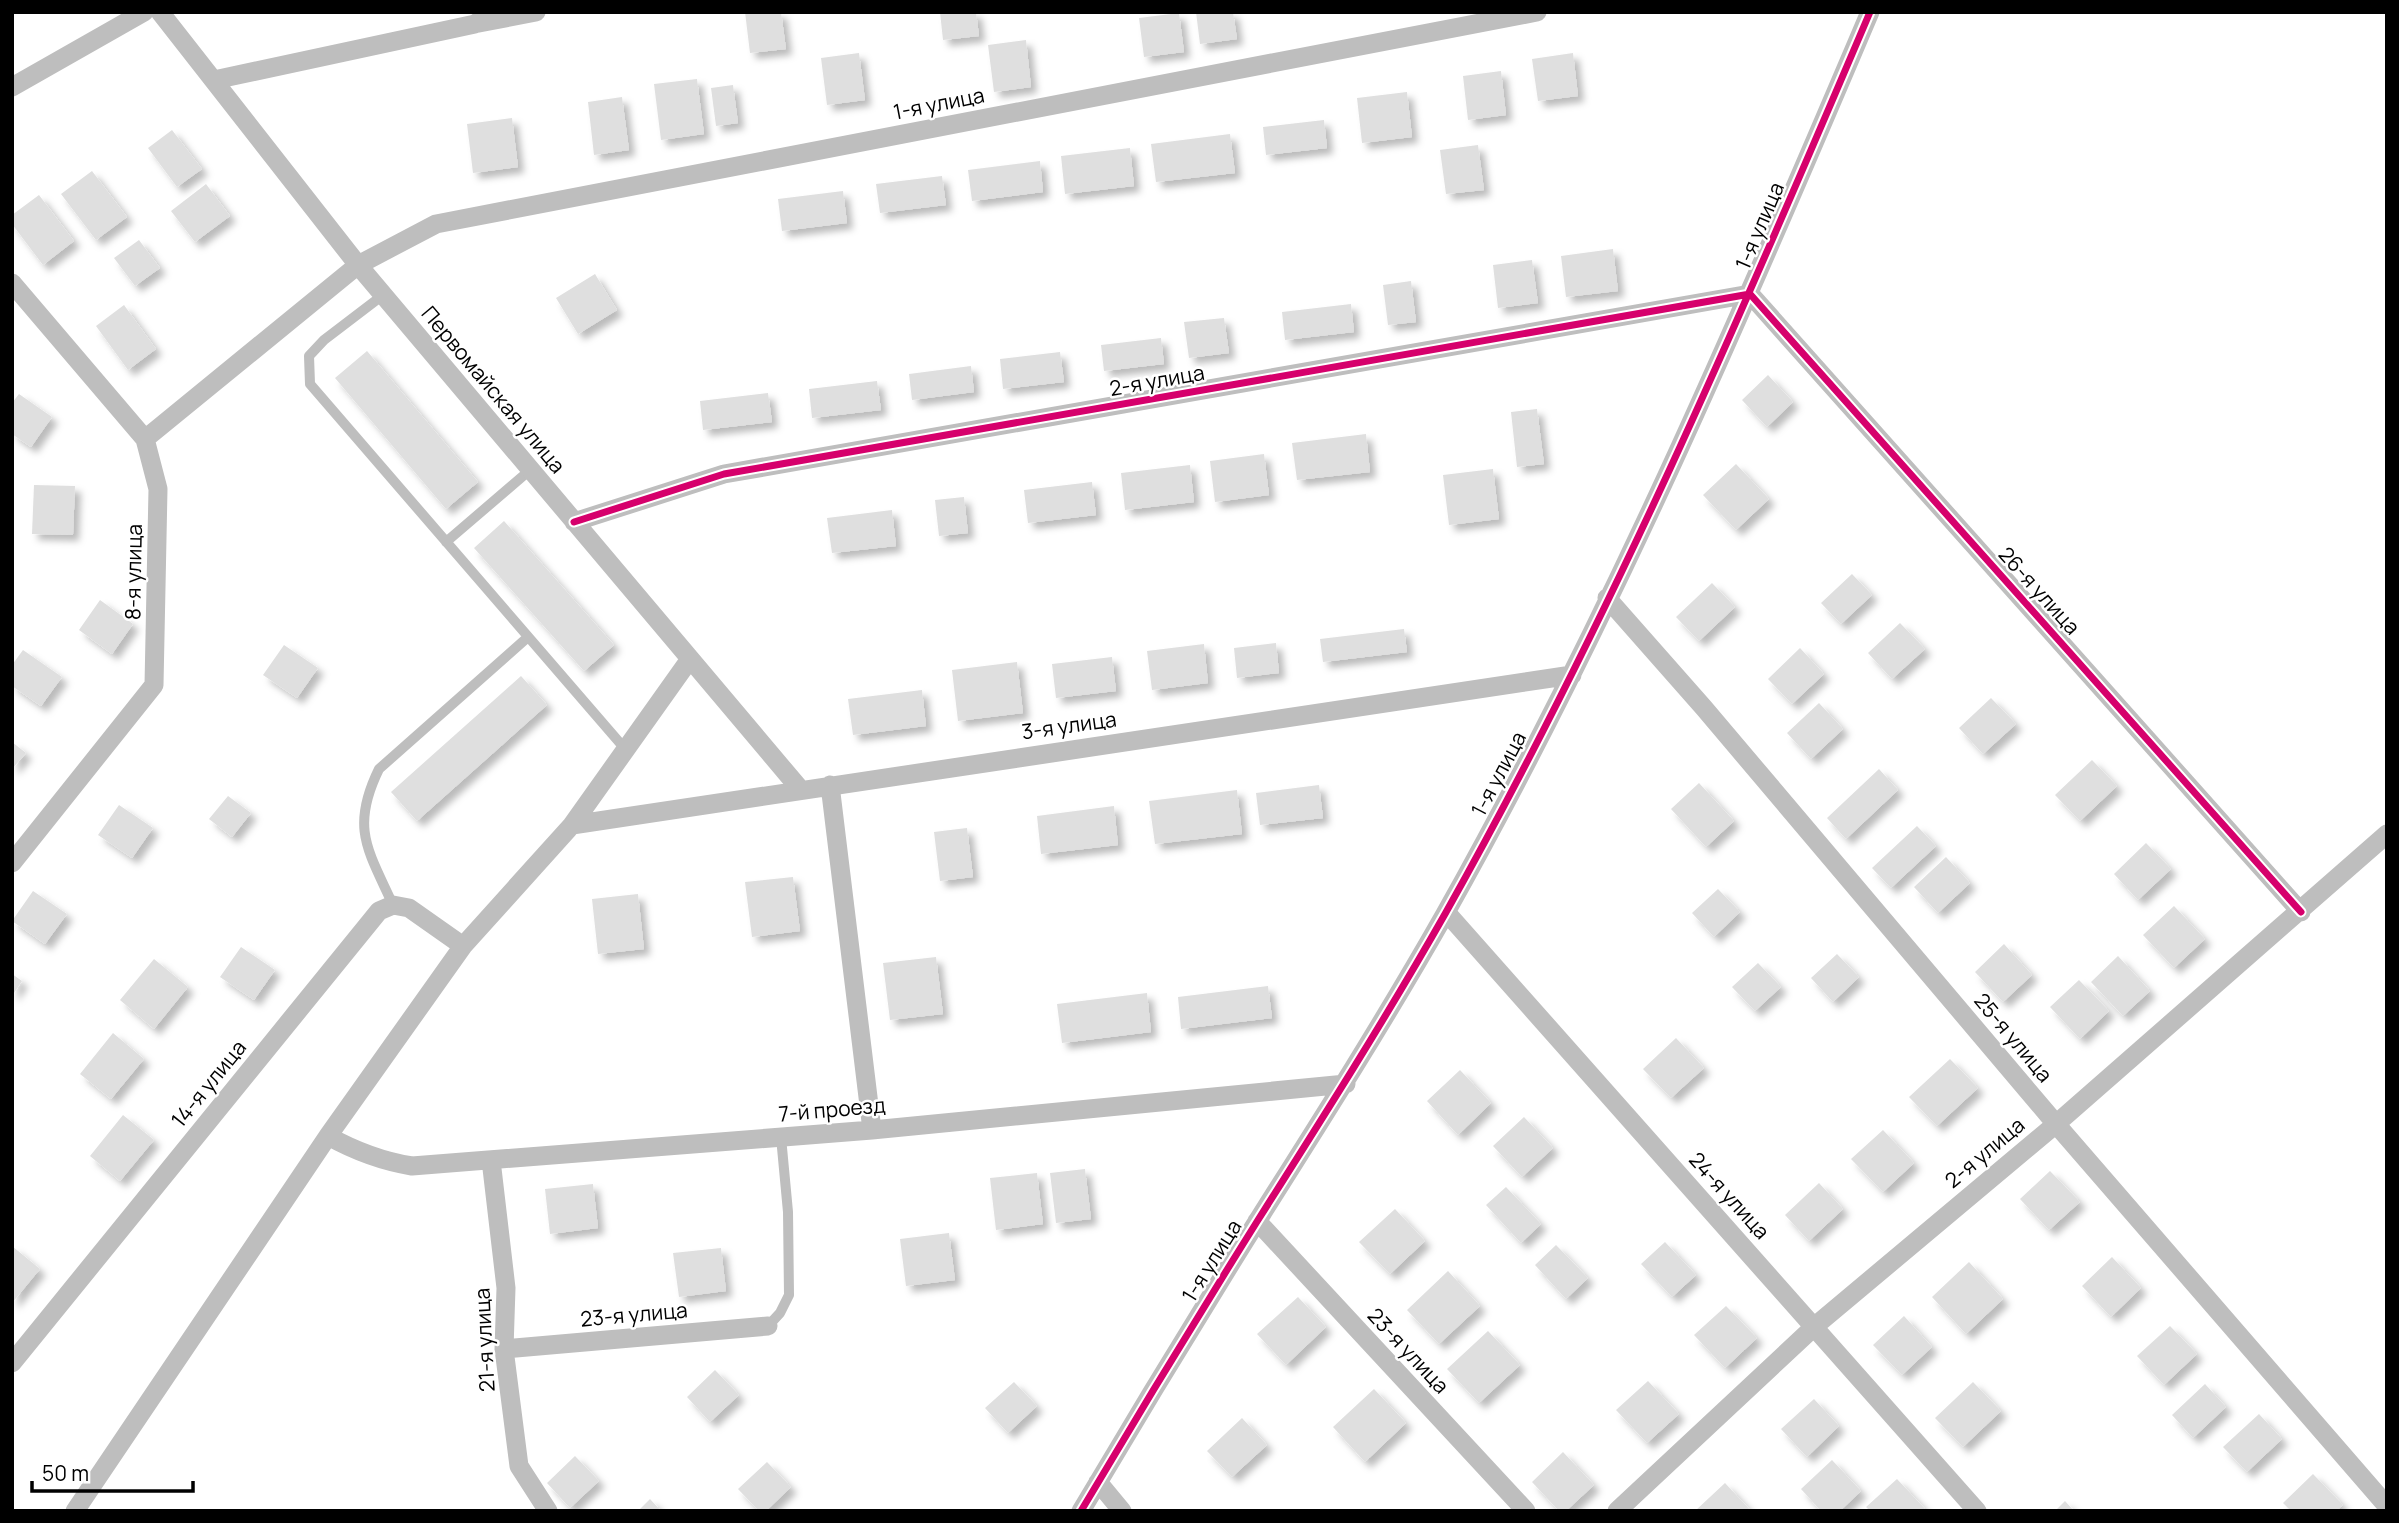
<svg xmlns="http://www.w3.org/2000/svg" width="2399" height="1523" font-family="Manrope,sans-serif">
<style>
.building{fill:#dfdfdf;filter:url(#shadow)}
.lines{fill:none;stroke-linecap:round;stroke-linejoin:round}
.service{stroke:#bebebe;stroke-width:10}
.minor{stroke:#bebebe;stroke-width:19}
.cycleway-casing{stroke:#fff;stroke-width:11}
.cycleway{stroke:#d6006c;stroke-width:7}
.labels{text-anchor:middle;stroke-width:5;stroke-linejoin:round;paint-order:stroke}
.street-label{font-size:21px;fill:#000;stroke:#fff}
</style>
<defs>
<filter id="shadow"><feDropShadow dx="6" dy="6" stdDeviation="3.5" flood-color="#0004"/></filter>
</defs>
<rect width="100%" height="100%" fill="#fff"/>
<path class="building" d="M 745,12 L 781,12 L 786,49 L 750,53 Z
M 940,12 L 976,12 L 979,36 L 943,40 Z
M 1196,12 L 1233,12 L 1237,39 L 1200,44 Z
M 1179,13 L 1184,52 L 1144,57 L 1139,18 Z
M 1026,40 L 1031,87 L 994,92 L 988,45 Z
M 859,53 L 865,100 L 827,105 L 821,58 Z
M 1573,53 L 1578,96 L 1538,101 L 1532,59 Z
M 1501,71 L 1506,115 L 1468,120 L 1463,76 Z
M 697,79 L 704,134 L 661,140 L 654,84 Z
M 733,85 L 738,123 L 716,126 L 711,88 Z
M 1407,92 L 1412,137 L 1362,143 L 1357,98 Z
M 622,97 L 629,150 L 594,155 L 588,102 Z
M 512,118 L 518,167 L 473,173 L 467,124 Z
M 1324,120 L 1327,148 L 1266,155 L 1263,127 Z
M 172,130 L 202,169 L 177,187 L 148,148 Z
M 1230,134 L 1235,173 L 1156,182 L 1151,144 Z
M 1478,145 L 1484,190 L 1446,194 L 1440,150 Z
M 1130,148 L 1134,186 L 1065,194 L 1061,156 Z
M 1040,161 L 1043,192 L 972,201 L 968,170 Z
M 92,171 L 127,217 L 96,240 L 61,194 Z
M 942,176 L 946,205 L 880,213 L 876,184 Z
M 206,184 L 230,216 L 195,242 L 171,211 Z
M 843,191 L 847,223 L 782,231 L 778,199 Z
M 39,195 L 74,241 L 43,265 L 12,224 L 12,215 Z
M 139,240 L 160,268 L 135,286 L 114,258 Z
M 1613,249 L 1618,291 L 1566,297 L 1561,256 Z
M 1532,260 L 1538,303 L 1498,308 L 1493,265 Z
M 595,274 L 617,310 L 578,334 L 556,298 Z
M 1411,281 L 1416,322 L 1388,325 L 1383,285 Z
M 1351,304 L 1354,332 L 1285,340 L 1282,312 Z
M 124,305 L 156,349 L 128,370 L 96,326 Z
M 1224,318 L 1229,353 L 1189,358 L 1184,322 Z
M 1161,338 L 1164,364 L 1104,371 L 1101,345 Z
M 367,351 L 478,482 L 446,509 L 335,378 Z
M 1060,352 L 1064,382 L 1003,389 L 1000,359 Z
M 971,366 L 974,392 L 912,400 L 909,374 Z
M 1768,375 L 1793,402 L 1767,427 L 1742,400 Z
M 877,381 L 881,410 L 812,418 L 809,389 Z
M 768,393 L 772,422 L 703,430 L 700,401 Z
M 19,394 L 52,417 L 31,447 L 12,434 L 12,403 Z
M 1537,409 L 1544,464 L 1517,467 L 1511,412 Z
M 1366,434 L 1370,472 L 1297,480 L 1292,443 Z
M 1264,454 L 1269,495 L 1215,502 L 1210,461 Z
M 1736,464 L 1769,499 L 1736,530 L 1703,495 Z
M 1190,465 L 1194,502 L 1125,510 L 1121,473 Z
M 1493,469 L 1499,519 L 1449,525 L 1443,475 Z
M 1092,482 L 1096,515 L 1028,523 L 1024,490 Z
M 34,485 L 75,486 L 73,535 L 32,534 Z
M 964,497 L 968,533 L 939,536 L 935,500 Z
M 892,510 L 896,546 L 832,553 L 827,518 Z
M 504,521 L 614,645 L 584,671 L 474,548 Z
M 1852,574 L 1872,595 L 1841,624 L 1821,603 Z
M 1712,583 L 1735,607 L 1699,641 L 1676,617 Z
M 100,600 L 133,624 L 112,654 L 79,630 Z
M 1900,623 L 1925,649 L 1892,679 L 1868,653 Z
M 1404,629 L 1407,652 L 1323,662 L 1320,639 Z
M 1276,643 L 1279,673 L 1237,678 L 1234,648 Z
M 1204,644 L 1208,683 L 1152,690 L 1147,651 Z
M 284,645 L 318,668 L 297,698 L 263,675 Z
M 1800,648 L 1824,674 L 1792,704 L 1768,679 Z
M 23,650 L 62,677 L 41,706 L 12,686 L 12,665 Z
M 1112,657 L 1116,691 L 1056,698 L 1052,664 Z
M 1017,662 L 1023,713 L 958,721 L 952,670 Z
M 521,676 L 547,705 L 417,821 L 391,792 Z
M 922,690 L 926,726 L 853,735 L 848,699 Z
M 1991,698 L 2016,724 L 1983,754 L 1959,728 Z
M 1819,703 L 1843,729 L 1811,759 L 1787,733 Z
M 12,742 L 26,753 L 12,769 Z
M 2092,760 L 2117,786 L 2080,821 L 2055,795 Z
M 1879,769 L 1898,790 L 1846,839 L 1827,818 Z
M 1699,783 L 1734,821 L 1706,847 L 1671,809 Z
M 1319,785 L 1323,818 L 1260,825 L 1256,793 Z
M 1237,790 L 1242,834 L 1155,844 L 1149,801 Z
M 228,796 L 251,813 L 232,837 L 209,819 Z
M 119,805 L 153,828 L 132,858 L 98,835 Z
M 1114,806 L 1118,845 L 1041,854 L 1037,816 Z
M 1917,826 L 1936,846 L 1891,888 L 1872,868 Z
M 967,828 L 973,877 L 940,881 L 934,832 Z
M 2146,843 L 2171,869 L 2138,900 L 2114,874 Z
M 1946,857 L 1970,883 L 1938,913 L 1914,887 Z
M 793,877 L 800,931 L 752,937 L 745,882 Z
M 1718,889 L 1740,912 L 1714,937 L 1692,913 Z
M 33,891 L 67,914 L 45,944 L 12,921 Z
M 638,894 L 644,949 L 598,954 L 592,899 Z
M 2174,906 L 2205,939 L 2174,968 L 2143,935 Z
M 2004,944 L 2032,975 L 2003,1002 L 1975,972 Z
M 241,947 L 275,970 L 254,1000 L 220,977 Z
M 1837,954 L 1859,977 L 1833,1002 L 1811,978 Z
M 2118,956 L 2150,991 L 2123,1016 L 2091,982 Z
M 936,957 L 943,1014 L 890,1020 L 883,963 Z
M 154,959 L 188,987 L 154,1029 L 120,1000 Z
M 1758,963 L 1781,987 L 1755,1011 L 1732,987 Z
M 12,974 L 22,981 L 12,996 Z
M 2079,980 L 2109,1011 L 2080,1039 L 2050,1007 Z
M 1268,986 L 1272,1018 L 1181,1029 L 1178,997 Z
M 1147,993 L 1151,1032 L 1062,1043 L 1057,1004 Z
M 113,1033 L 144,1059 L 111,1099 L 80,1074 Z
M 1676,1038 L 1704,1068 L 1671,1098 L 1643,1069 Z
M 1950,1059 L 1978,1088 L 1937,1126 L 1909,1097 Z
M 1460,1070 L 1491,1103 L 1458,1135 L 1427,1101 Z
M 123,1115 L 154,1140 L 120,1181 L 90,1156 Z
M 1524,1117 L 1553,1148 L 1522,1177 L 1493,1146 Z
M 1883,1130 L 1914,1163 L 1883,1192 L 1851,1159 Z
M 1085,1169 L 1091,1219 L 1056,1223 L 1050,1173 Z
M 2050,1171 L 2080,1202 L 2049,1230 L 2020,1199 Z
M 1037,1173 L 1043,1224 L 996,1230 L 990,1178 Z
M 1819,1183 L 1843,1209 L 1809,1241 L 1785,1215 Z
M 593,1184 L 598,1228 L 550,1234 L 545,1189 Z
M 1506,1187 L 1541,1224 L 1521,1243 L 1486,1205 Z
M 1395,1209 L 1425,1241 L 1390,1274 L 1359,1242 Z
M 949,1233 L 955,1280 L 906,1286 L 900,1239 Z
M 1665,1242 L 1696,1275 L 1672,1297 L 1641,1264 Z
M 1556,1245 L 1588,1278 L 1566,1299 L 1535,1265 Z
M 12,1246 L 40,1269 L 12,1303 Z
M 721,1248 L 726,1291 L 679,1297 L 673,1253 Z
M 2112,1257 L 2141,1288 L 2111,1317 L 2082,1286 Z
M 1969,1262 L 2003,1299 L 1966,1334 L 1932,1297 Z
M 1448,1271 L 1480,1306 L 1439,1344 L 1407,1310 Z
M 1298,1297 L 1326,1327 L 1286,1365 L 1257,1334 Z
M 1726,1306 L 1757,1338 L 1725,1368 L 1694,1335 Z
M 1904,1316 L 1932,1347 L 1902,1375 L 1873,1345 Z
M 2170,1326 L 2197,1354 L 2164,1385 L 2137,1356 Z
M 1488,1331 L 1520,1365 L 1479,1403 L 1447,1369 Z
M 715,1370 L 739,1395 L 710,1422 L 687,1397 Z
M 1648,1381 L 1679,1414 L 1647,1443 L 1616,1410 Z
M 1014,1382 L 1037,1406 L 1008,1433 L 985,1408 Z
M 1973,1382 L 2001,1411 L 1963,1447 L 1935,1418 Z
M 2205,1384 L 2226,1407 L 2193,1438 L 2172,1415 Z
M 1374,1389 L 1406,1423 L 1365,1462 L 1333,1427 Z
M 1814,1399 L 1839,1426 L 1807,1457 L 1781,1429 Z
M 2259,1414 L 2282,1439 L 2247,1472 L 2223,1447 Z
M 1242,1418 L 1267,1445 L 1232,1477 L 1207,1451 Z
M 1563,1452 L 1594,1485 L 1566,1511 L 1559,1511 L 1532,1482 Z
M 575,1456 L 599,1481 L 570,1508 L 547,1483 Z
M 1832,1460 L 1861,1491 L 1840,1511 L 1821,1511 L 1801,1489 Z
M 767,1462 L 791,1487 L 766,1511 L 759,1511 L 738,1489 Z
M 2313,1474 L 2343,1505 L 2336,1511 L 2291,1511 L 2283,1503 Z
M 1897,1479 L 1926,1510 L 1925,1511 L 1870,1511 L 1866,1507 Z
M 1725,1483 L 1751,1511 L 1695,1511 Z
M 650,1499 L 661,1511 L 638,1511 Z
M 2065,1501 L 2074,1511 L 2055,1511 Z"/>
<g class="lines">
<path class="service" d="M 383,295 L 324,340 L 309,356 L 310,384 L 626,750
M 446,542 L 530,470
M 393,905 C 368,850 350,828 379,769 L 528,637
M 768,1326 L 780,1313 L 789,1295 L 788,1212 L 781,1137"/>
<path class="minor" d="M 160,12 L 358,265 L 800,789
M 479,23 L 536,12
M 214,80 L 475,24 L 491,12
M 12,87 L 144,12
M 12,283 L 145,439 L 158,489 L 154,685 L 12,863
M 145,439 L 358,265 L 436,224 L 1537,12
M 574,522 L 724,474 L 1750,294 L 2301,912
M 1607,598 L 1704,708 L 2056,1124 L 2387,1506
M 830,785 L 872,1130
M 572,825 L 1572,675
M 1446,912 L 1977,1511
M 328,1136 C 355,1151 381,1161 412,1166 L 872,1130 L 1346,1084
M 491,1160 L 506,1288 L 504,1349 L 519,1466 L 548,1511
M 1257,1221 L 1526,1511
M 504,1349 L 768,1326
M 12,1363 L 379,911 L 393,905 L 409,908 L 463,946
M 1098,1482 L 1122,1511
M 75,1511 L 328,1136 L 463,946 L 572,825 L 690,659
M 1081,1511 C 1139,1413 1198,1316 1258,1220 C 1322,1119 1386,1018 1445,914 C 1608,624 1740,318 1870,12
M 1617,1511 L 1815,1326 L 2056,1124 L 2387,834"/>
<g class="cycleway-casing">
<path id="cycleway" d="M 574,522 L 724,474 L 1750,294 L 2301,912
M 1081,1511 C 1139,1413 1198,1316 1258,1220 C 1322,1119 1386,1018 1445,914 C 1608,624 1740,318 1870,12"/>
</g>
<use href="#cycleway" class="cycleway"/>
</g>
<g class="labels">
<g class="street-label">
<text transform="translate(939 104) rotate(-11)" y="7">1-я улица</text>
<text transform="translate(1760 226) rotate(-67)" y="7">1-я улица</text>
<text transform="translate(1157 381) rotate(-10)" y="7">2-я улица</text>
<text transform="translate(493 390) rotate(50)" y="7">Первомайская улица</text>
<text transform="translate(134 572) rotate(-89)" y="7">8-я улица</text>
<text transform="translate(2039 591) rotate(48)" y="7">26-я улица</text>
<text transform="translate(1069 726) rotate(-8)" y="7">3-я улица</text>
<text transform="translate(1499 774) rotate(-62)" y="7">1-я улица</text>
<text transform="translate(2013 1038) rotate(50)" y="7">25-я улица</text>
<text transform="translate(209 1084) rotate(-51)" y="7">14-я улица</text>
<text transform="translate(832 1110) rotate(-5)" y="7">7-й проезд</text>
<text transform="translate(1985 1153) rotate(-40)" y="7">2-я улица</text>
<text transform="translate(1729 1196) rotate(48)" y="7">24-я улица</text>
<text transform="translate(1212 1261) rotate(-58)" y="7">1-я улица</text>
<text transform="translate(634 1315) rotate(-5)" y="7">23-я улица</text>
<text transform="translate(485 1340) rotate(-93)" y="7">21-я улица</text>
<text transform="translate(1408 1351) rotate(47)" y="7">23-я улица</text>
</g>
</g>
<rect width="2399" height="1523" fill="none" stroke="#000000" stroke-width="28"/>
<path d="M32 1481v10h161v-10" fill="none" stroke="#000000" stroke-width="3.5"/>
<text x="42" y="1481" font-size="21" fill="#000000" stroke="#ffffff" stroke-width="5" paint-order="stroke">50 m</text>
</svg>
